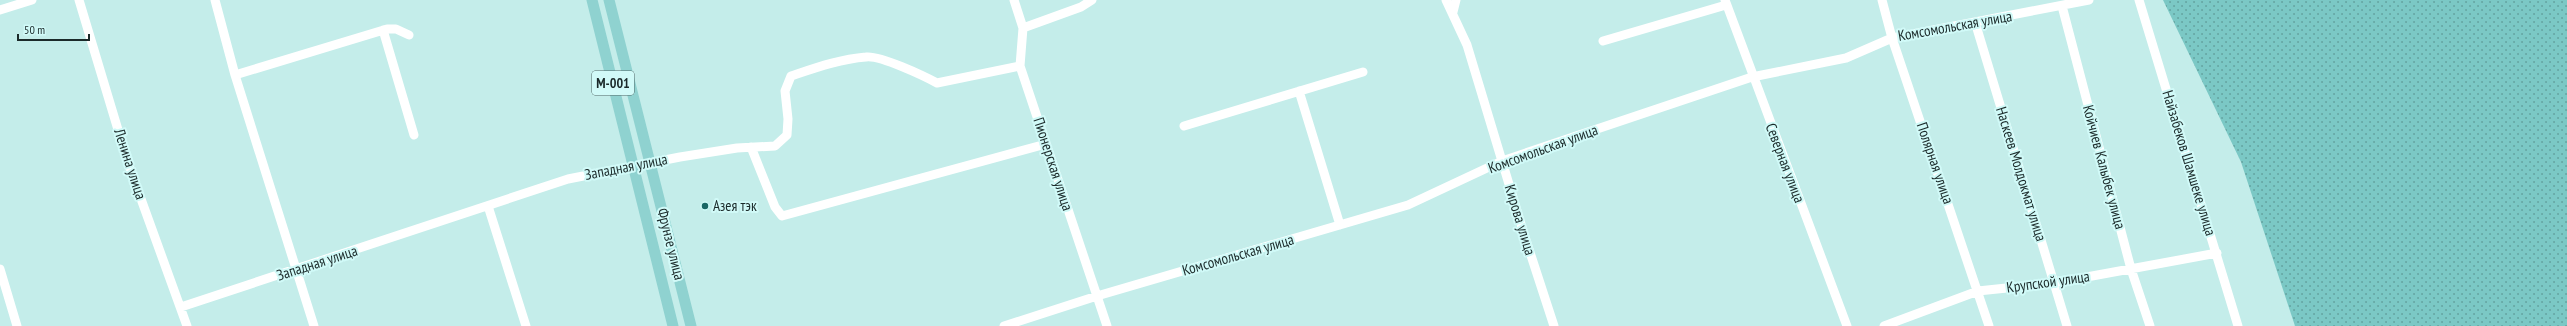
<svg xmlns="http://www.w3.org/2000/svg" width="2567" height="326" font-family="'PT Sans Narrow',sans-serif">
<style>
.grass{fill:url(#grass-dots)}
.lines{fill:none;stroke-linecap:round;stroke-linejoin:round}
.minor{stroke:#fff;stroke-width:9}
.major{stroke:#8fd2d0;stroke-width:11}
.poi-dot{fill:#1a6765;stroke:#d1faf8;stroke-width:1.5}
.labels{text-anchor:middle;stroke-width:4;stroke-linejoin:round;paint-order:stroke}
.shield{fill:#d1faf8;stroke:#526868;stroke-width:1}
.shield-label{font-size:14px;font-weight:bold;fill:#1b2a2a}
.street-label{font-size:15px;fill:#1b2a2a;stroke:#d1faf8}
.poi-label{font-size:15px;fill:#1b2a2a;stroke:#d1faf8;text-anchor:start}
</style>
<defs>
<pattern id="grass-dots" width="8" height="8" patternUnits="userSpaceOnUse"><rect width="8" height="8" fill="#7bc8c5"/><path d="M2 2h.1M6 6h.1" fill="none" stroke="#64a3a0" stroke-width="1.8" stroke-linecap="round"/></pattern>
</defs>
<rect width="100%" height="100%" fill="#c4edea"/>
<path class="grass" d="M 2163,0 L 2567,0 L 2567,326 L 2295,326 L 2241,162 Z"/>
<g class="lines">
<path class="minor" d="M 79,0 L 128,163 L 187,326
M 215,0 L 235,75 L 314,326
M 1014,0 L 1023,28 L 1020,66 L 1107,326
M 1446,0 L 1467,45 L 1524,234 L 1554,326
M 1725,0 L 1847,326
M 1882,0 L 1892,38 L 1989,326
M 2139,0 L 2238,326
M 2062,6 L 2131,269 L 2150,326
M 0,10 L 32,0
M 1453,12 L 1456,0
M 1975,22 L 2067,326
M 1023,28 L 1081,7 L 1092,0
M 383,30 L 414,135
M 1603,41 L 1726,5
M 235,75 L 387,29 L 396,29 L 409,35
M 1299,91 L 1340,225
M 1184,126 L 1363,72
M 751,147 L 775,207 L 782,216 L 1046,144
M 488,206 L 526,326
M 0,269 L 17,326
M 181,307 L 568,179 L 680,157 L 737,148 L 775,146 L 787,135 L 788,119 L 785,91 L 791,76 C 815,68 840,59 866,57 C 880,55 924,76 937,83 L 1020,66
M 1004,326 L 1097,296 L 1408,205 L 1502,161 L 1752,77 L 1846,58 L 1892,38 L 2089,0
M 1884,326 L 1978,291 L 2054,283 L 2217,253"/>
<path class="major" d="M 592,0 L 673,326
M 609,0 L 691,326"/>
</g>
<circle class="poi-dot" cx="705" cy="206" r="4"/>
<g class="labels">
<rect class="shield" x="592" y="71" width="42" height="24" rx="3"/>
<g class="shield-label">
<text x="613" y="88">M-001</text>
</g>
<g class="street-label">
<text transform="translate(1955 26) rotate(-10)" y="5">Комсомольская улица</text>
<text transform="translate(1543 149) rotate(-20)" y="5">Комсомольская улица</text>
<text transform="translate(1785 163) rotate(69)" y="5">Северная улица</text>
<text transform="translate(1935 163) rotate(71)" y="5">Полярная улица</text>
<text transform="translate(2189 163) rotate(73)" y="5">Найзабеков Шамшеке улица</text>
<text transform="translate(130 164) rotate(72)" y="5">Ленина улица</text>
<text transform="translate(1053 164) rotate(72)" y="5">Пионерская улица</text>
<text transform="translate(626 167) rotate(-11)" y="5">Западная улица</text>
<text transform="translate(2104 167) rotate(75)" y="5">Койчиев Калыбек улица</text>
<text transform="translate(2021 174) rotate(73)" y="5">Наскеев Молдокмат улица</text>
<text transform="translate(1520 220) rotate(73)" y="5">Кирова улица</text>
<text transform="translate(671 244) rotate(76)" y="5">Фрунзе улица</text>
<text transform="translate(1238 255) rotate(-16)" y="5">Комсомольская улица</text>
<text transform="translate(317 263) rotate(-18)" y="5">Западная улица</text>
<text transform="translate(2048 282) rotate(-8)" y="5">Крупской улица</text>
</g>
<g class="poi-label">
<text x="713" y="211">Азея тэк</text>
</g>
</g>
<path d="M18 34v6h71v-6" fill="none" stroke="#1b2a2a" stroke-width="2"/>
<text x="24" y="34" font-size="12" fill="#1b2a2a" stroke="#d1faf8" stroke-width="3" paint-order="stroke">50 m</text>
</svg>
